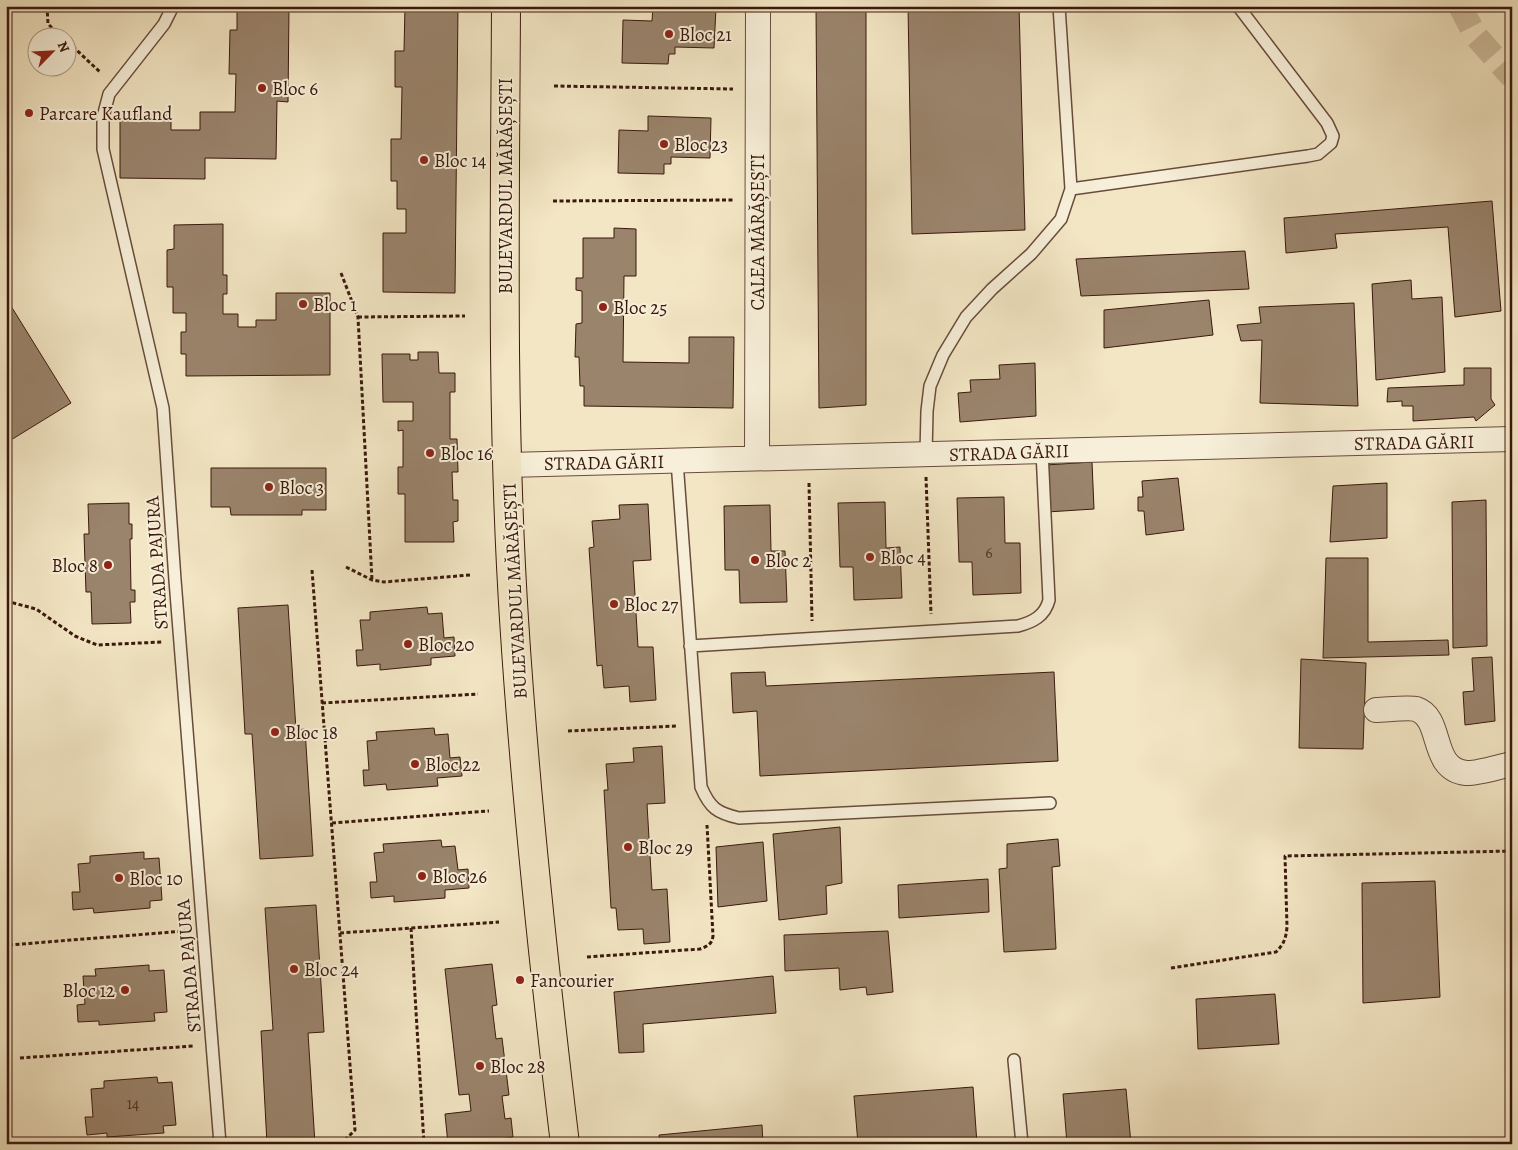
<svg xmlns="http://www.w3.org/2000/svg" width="1518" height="1150" font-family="Alegreya,serif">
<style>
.building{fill:#9a846c;stroke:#3a190d}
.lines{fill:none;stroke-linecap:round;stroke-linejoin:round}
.street-tunnel{stroke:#cebd9f;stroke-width:24;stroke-dasharray:24 12;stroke-linecap:butt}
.lane-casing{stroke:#684c3b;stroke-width:14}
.street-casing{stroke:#684c3b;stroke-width:26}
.primary-casing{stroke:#3a190d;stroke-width:30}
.path{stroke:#3a190d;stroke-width:3;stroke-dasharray:4 2.5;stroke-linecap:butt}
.lane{stroke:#f7efd9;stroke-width:11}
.street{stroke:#f7efd9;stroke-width:24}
.primary{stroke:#f3e6c4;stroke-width:28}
.poi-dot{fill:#8f2418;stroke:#f7efd9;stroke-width:2}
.labels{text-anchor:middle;stroke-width:4;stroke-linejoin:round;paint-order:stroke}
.number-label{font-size:16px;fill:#523425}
.poi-label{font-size:19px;fill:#3a190d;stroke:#f7efd9;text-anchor:start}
.street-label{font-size:19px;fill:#3a190d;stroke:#f7efd9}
</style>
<rect width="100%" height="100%" fill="#f3e6c4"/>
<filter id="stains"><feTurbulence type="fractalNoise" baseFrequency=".004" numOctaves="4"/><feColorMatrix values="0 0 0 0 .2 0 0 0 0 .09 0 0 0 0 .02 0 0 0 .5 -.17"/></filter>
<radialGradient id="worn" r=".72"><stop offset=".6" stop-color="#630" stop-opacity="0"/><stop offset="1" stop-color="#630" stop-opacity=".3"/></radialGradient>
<path class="building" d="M 237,6 L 289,6 L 288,102 L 277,101 L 276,159 L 205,158 L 205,179 L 120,178 L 120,113 L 171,114 L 171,130 L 200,130 L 200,112 L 235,112 L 236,74 L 229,74 L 230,30 L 237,30 Z
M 405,6 L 458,6 L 455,293 L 383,292 L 383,233 L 406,233 L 406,209 L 397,209 L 397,181 L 391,181 L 391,139 L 401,139 L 402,87 L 395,87 L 395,51 L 404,51 Z
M 653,6 L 716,8 L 714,48 L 675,47 L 675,54 L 669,54 L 668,64 L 622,63 L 623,20 L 652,21 Z
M 816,6 L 866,6 L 866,405 L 819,408 Z
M 908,6 L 1019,6 L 1025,230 L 912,234 Z
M 648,116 L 711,118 L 710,158 L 671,157 L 671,164 L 664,164 L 664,174 L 618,173 L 619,130 L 648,131 Z
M 1492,201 L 1501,311 L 1455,317 L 1448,227 L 1335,234 L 1337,248 L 1286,253 L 1284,218 Z
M 223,224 L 223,275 L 227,275 L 227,294 L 223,294 L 223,314 L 238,314 L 238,327 L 256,327 L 256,320 L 276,320 L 276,293 L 330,293 L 330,375 L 186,376 L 186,354 L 181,354 L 181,332 L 186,332 L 186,313 L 173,313 L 173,287 L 167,287 L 167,250 L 174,249 L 174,225 Z
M 614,228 L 636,229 L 636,276 L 624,276 L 623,362 L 689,363 L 689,337 L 734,337 L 733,408 L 584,406 L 584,386 L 580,386 L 579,357 L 575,357 L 576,324 L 582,323 L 582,291 L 576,290 L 576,278 L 583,278 L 583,238 L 614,238 Z
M 1245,251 L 1249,289 L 1081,296 L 1076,259 Z
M 1411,280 L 1412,299 L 1442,297 L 1445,372 L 1376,380 L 1372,284 Z
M 6,298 L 71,403 L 6,443 Z
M 1209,300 L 1213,335 L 1104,348 L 1104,310 Z
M 1354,303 L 1358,406 L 1260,403 L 1262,340 L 1241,341 L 1237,325 L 1261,323 L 1259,307 Z
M 418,352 L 438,352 L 439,373 L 455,373 L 455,392 L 450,392 L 450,439 L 457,439 L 458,472 L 452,472 L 453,500 L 458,500 L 458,521 L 453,522 L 454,542 L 405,542 L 405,494 L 398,494 L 398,467 L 403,467 L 403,430 L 398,431 L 398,421 L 413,421 L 413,402 L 383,402 L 382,354 L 410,354 L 410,360 L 418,360 Z
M 1035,363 L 1036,416 L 960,422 L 958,393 L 971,392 L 970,380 L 1000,379 L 999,365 Z
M 1464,368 L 1491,368 L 1491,399 L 1495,405 L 1476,421 L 1474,417 L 1413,421 L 1413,406 L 1402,406 L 1402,401 L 1387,402 L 1388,388 L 1464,385 Z
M 1092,462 L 1094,509 L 1047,512 L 1046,465 Z
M 211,468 L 326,468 L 326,510 L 302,510 L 302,515 L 231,515 L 230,507 L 211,507 Z
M 1178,478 L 1184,530 L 1146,535 L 1144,511 L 1138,511 L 1138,497 L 1143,497 L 1142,481 Z
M 1387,483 L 1387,538 L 1330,542 L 1333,486 Z
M 1004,497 L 1005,543 L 1020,543 L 1021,593 L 973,595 L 972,562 L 959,562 L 957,498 Z
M 1486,500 L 1487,646 L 1453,648 L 1452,502 Z
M 885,502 L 886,548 L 900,547 L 902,598 L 854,600 L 853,567 L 840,567 L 838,503 Z
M 129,503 L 129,524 L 132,524 L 132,539 L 130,539 L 131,590 L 135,590 L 135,602 L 130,602 L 131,623 L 92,624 L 91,592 L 86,592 L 84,534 L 89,534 L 88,504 Z
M 648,504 L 651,560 L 633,561 L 638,647 L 653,647 L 656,700 L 630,702 L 629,686 L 604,688 L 602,665 L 597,666 L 589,548 L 594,547 L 592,521 L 620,519 L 619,505 Z
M 770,505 L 771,551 L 785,551 L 787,602 L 740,603 L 739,570 L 725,570 L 724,506 Z
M 1326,558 L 1368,558 L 1368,642 L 1448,640 L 1449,655 L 1323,658 Z
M 288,605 L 296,730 L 305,729 L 313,856 L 260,859 L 252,734 L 245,734 L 238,608 Z
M 427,607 L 428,614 L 442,613 L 444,638 L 454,637 L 455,656 L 431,658 L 431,665 L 380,670 L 380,664 L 357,666 L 356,650 L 363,650 L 360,620 L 370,620 L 370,612 Z
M 1492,657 L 1495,721 L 1465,725 L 1463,692 L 1474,691 L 1472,658 Z
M 1301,659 L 1366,663 L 1363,749 L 1299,748 Z
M 765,672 L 766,686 L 1054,672 L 1058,761 L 760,776 L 757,711 L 733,713 L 731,673 Z
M 434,728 L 435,735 L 448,734 L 450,758 L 460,757 L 462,776 L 437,778 L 438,786 L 387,790 L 386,784 L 364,786 L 363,770 L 369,770 L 367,741 L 377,740 L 376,732 Z
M 662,746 L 665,803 L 647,804 L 652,890 L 667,889 L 670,942 L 644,944 L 643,929 L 618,930 L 616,908 L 611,908 L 604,790 L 608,790 L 606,764 L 634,762 L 633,748 Z
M 840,827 L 842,883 L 826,886 L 827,914 L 779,920 L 773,834 Z
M 1058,839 L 1060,866 L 1052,867 L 1056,949 L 1004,952 L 999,869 L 1007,868 L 1007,844 Z
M 441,840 L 442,847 L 455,846 L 458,870 L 468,869 L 469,888 L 445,890 L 445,898 L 394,902 L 394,896 L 371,898 L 370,882 L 377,882 L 374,853 L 384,852 L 383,844 Z
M 763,842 L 767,901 L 718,907 L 716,847 Z
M 144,852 L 144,859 L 159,858 L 162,900 L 150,901 L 150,908 L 94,913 L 93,908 L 73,910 L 72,892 L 80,892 L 78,864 L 90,863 L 90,856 Z
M 988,879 L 989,912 L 899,918 L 898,885 Z
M 1435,881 L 1440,997 L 1363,1003 L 1362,883 Z
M 316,905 L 324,1032 L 308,1033 L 315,1144 L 267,1144 L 261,1031 L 273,1030 L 265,908 Z
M 888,931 L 893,992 L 867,995 L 866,987 L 840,990 L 839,968 L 785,971 L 784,935 Z
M 492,964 L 497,1005 L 492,1006 L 496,1039 L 502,1038 L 509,1095 L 502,1096 L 505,1119 L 511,1118 L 513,1137 L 500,1139 L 500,1144 L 448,1144 L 445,1114 L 471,1111 L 469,1094 L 459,1095 L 445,969 Z
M 149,965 L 149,971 L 164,970 L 167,1012 L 154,1013 L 155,1021 L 99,1025 L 99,1021 L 78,1022 L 77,1005 L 85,1004 L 83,976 L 96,976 L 95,969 Z
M 773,976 L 776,1013 L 643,1024 L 644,1052 L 619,1053 L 614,992 Z
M 1275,994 L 1279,1044 L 1198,1049 L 1196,999 Z
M 157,1077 L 158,1083 L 172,1082 L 176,1125 L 163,1126 L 164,1133 L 107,1137 L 107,1133 L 87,1135 L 85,1117 L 93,1117 L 91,1089 L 104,1088 L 104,1081 Z
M 973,1087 L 977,1144 L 858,1144 L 854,1096 Z
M 1126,1089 L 1131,1144 L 1067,1144 L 1063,1094 Z
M 762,1125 L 763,1144 L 660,1144 L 659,1135 Z"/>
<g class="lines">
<path class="street-tunnel" d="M 1460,6 L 1475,35 L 1512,77"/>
<g class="lane-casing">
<path id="lane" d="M 173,6 L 164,24 L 109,94 L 103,117 L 103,149 L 163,408 L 175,580 L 220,1144
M 1071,189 L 1308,156 L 1318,154 L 1331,143 L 1333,136 L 1327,123 L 1238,6
M 926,454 L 927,411 L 930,386 L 943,355 L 966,317 L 992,289 L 1031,254 L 1061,219 L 1071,189 L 1059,6
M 677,461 L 701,787 C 710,808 717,813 739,818 L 1050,803
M 690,646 L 1018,626 C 1033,622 1045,616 1049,600 L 1042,451
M 1014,1060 L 1022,1144"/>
</g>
<g class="street-casing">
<path id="street" d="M 757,458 L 758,6
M 507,465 L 1512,439
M 1376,710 C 1385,710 1408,707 1416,709 C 1444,718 1429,769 1466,773 C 1476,774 1501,766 1512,764"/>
</g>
<g class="primary-casing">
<path id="primary" d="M 506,6 C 505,211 501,415 514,619 C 525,794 544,969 565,1144"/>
</g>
<path class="path" d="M 47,6 L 48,24 L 63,38
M 68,42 L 101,73
M 554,86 L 733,89
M 553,201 L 733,200
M 341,273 L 358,317 L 372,580
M 358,317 L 465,316
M 926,477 L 931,614
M 809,483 L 812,621
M 346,567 L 372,580 L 384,582 L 470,575
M 312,570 L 355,1130 L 341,1144
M 6,601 L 36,609 L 75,636 L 97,645 L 162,642
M 322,703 L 478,694
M 568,731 L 677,726
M 332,823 L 489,811
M 411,928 L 424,1144
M 340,933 L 499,922
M 9,945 L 185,931
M 587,957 L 700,949 C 708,946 712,944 713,936 L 707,825
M 1171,968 L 1276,952 C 1284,944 1286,938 1287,927 L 1285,856 L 1512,851
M 20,1058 L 193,1046"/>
<use href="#lane" class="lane"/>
<use href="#street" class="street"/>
<use href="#primary" class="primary"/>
</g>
<g class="poi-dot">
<circle cx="669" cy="34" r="5"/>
<circle cx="262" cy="88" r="5"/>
<circle cx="29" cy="113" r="5"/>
<circle cx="664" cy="144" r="5"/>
<circle cx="424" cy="160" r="5"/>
<circle cx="303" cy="304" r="5"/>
<circle cx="603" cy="307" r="5"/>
<circle cx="430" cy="453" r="5"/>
<circle cx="269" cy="487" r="5"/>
<circle cx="870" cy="557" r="5"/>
<circle cx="755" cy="560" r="5"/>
<circle cx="108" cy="565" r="5"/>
<circle cx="614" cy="604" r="5"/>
<circle cx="408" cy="644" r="5"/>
<circle cx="275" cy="732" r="5"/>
<circle cx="415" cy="764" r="5"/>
<circle cx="628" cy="847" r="5"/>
<circle cx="422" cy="876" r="5"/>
<circle cx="119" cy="878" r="5"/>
<circle cx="294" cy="969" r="5"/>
<circle cx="520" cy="980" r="5"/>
<circle cx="125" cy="990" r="5"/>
<circle cx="480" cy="1066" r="5"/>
</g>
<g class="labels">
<g class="number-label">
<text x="989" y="558">6</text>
<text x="133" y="1109">14</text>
</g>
<g class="poi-label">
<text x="679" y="41">Bloc 21</text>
<text x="272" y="95">Bloc 6</text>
<text x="39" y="120">Parcare Kaufland</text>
<text x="674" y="151">Bloc 23</text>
<text x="434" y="167">Bloc 14</text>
<text x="313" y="311">Bloc 1</text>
<text x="613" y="314">Bloc 25</text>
<text x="440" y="460">Bloc 16</text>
<text x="279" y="494">Bloc 3</text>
<text x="880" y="564">Bloc 4</text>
<text x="765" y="567">Bloc 2</text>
<text x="98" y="572" text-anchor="end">Bloc 8</text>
<text x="624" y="611">Bloc 27</text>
<text x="418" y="651">Bloc 20</text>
<text x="285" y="739">Bloc 18</text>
<text x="425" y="771">Bloc 22</text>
<text x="638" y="854">Bloc 29</text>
<text x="432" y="883">Bloc 26</text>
<text x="129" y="885">Bloc 10</text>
<text x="304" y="976">Bloc 24</text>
<text x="530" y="987">Fancourier</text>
<text x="115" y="997" text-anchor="end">Bloc 12</text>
<text x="490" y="1073">Bloc 28</text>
</g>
<g class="street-label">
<text transform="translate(505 186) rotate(-90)" y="7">BULEVARDUL MĂRĂȘEȘTI</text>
<text transform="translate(757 232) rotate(-90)" y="7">CALEA MĂRĂȘEȘTI</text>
<text transform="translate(1414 442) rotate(-1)" y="7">STRADA GĂRII</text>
<text transform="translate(1009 452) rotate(-2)" y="7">STRADA GĂRII</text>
<text transform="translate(604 462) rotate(-1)" y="7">STRADA GĂRII</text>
<text transform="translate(156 563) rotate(-94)" y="7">STRADA PAJURA</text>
<text transform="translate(514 591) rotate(-93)" y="7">BULEVARDUL MĂRĂȘEȘTI</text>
<text transform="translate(188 966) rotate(-95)" y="7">STRADA PAJURA</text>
</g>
</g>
<rect width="1518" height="1150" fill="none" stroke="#f3e6c4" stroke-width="25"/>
<rect x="8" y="8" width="1503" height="1135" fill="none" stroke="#3a190d" stroke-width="2.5"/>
<rect x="12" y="12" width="1493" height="1125" fill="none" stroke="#3a190d"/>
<g transform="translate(52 52) rotate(66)"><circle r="24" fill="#f7efd9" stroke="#ab9987"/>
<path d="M0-4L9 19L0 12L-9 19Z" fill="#8f2418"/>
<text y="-8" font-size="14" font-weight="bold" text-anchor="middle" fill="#3a190d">N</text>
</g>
<rect width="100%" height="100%" filter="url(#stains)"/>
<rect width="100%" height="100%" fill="url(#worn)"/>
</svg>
